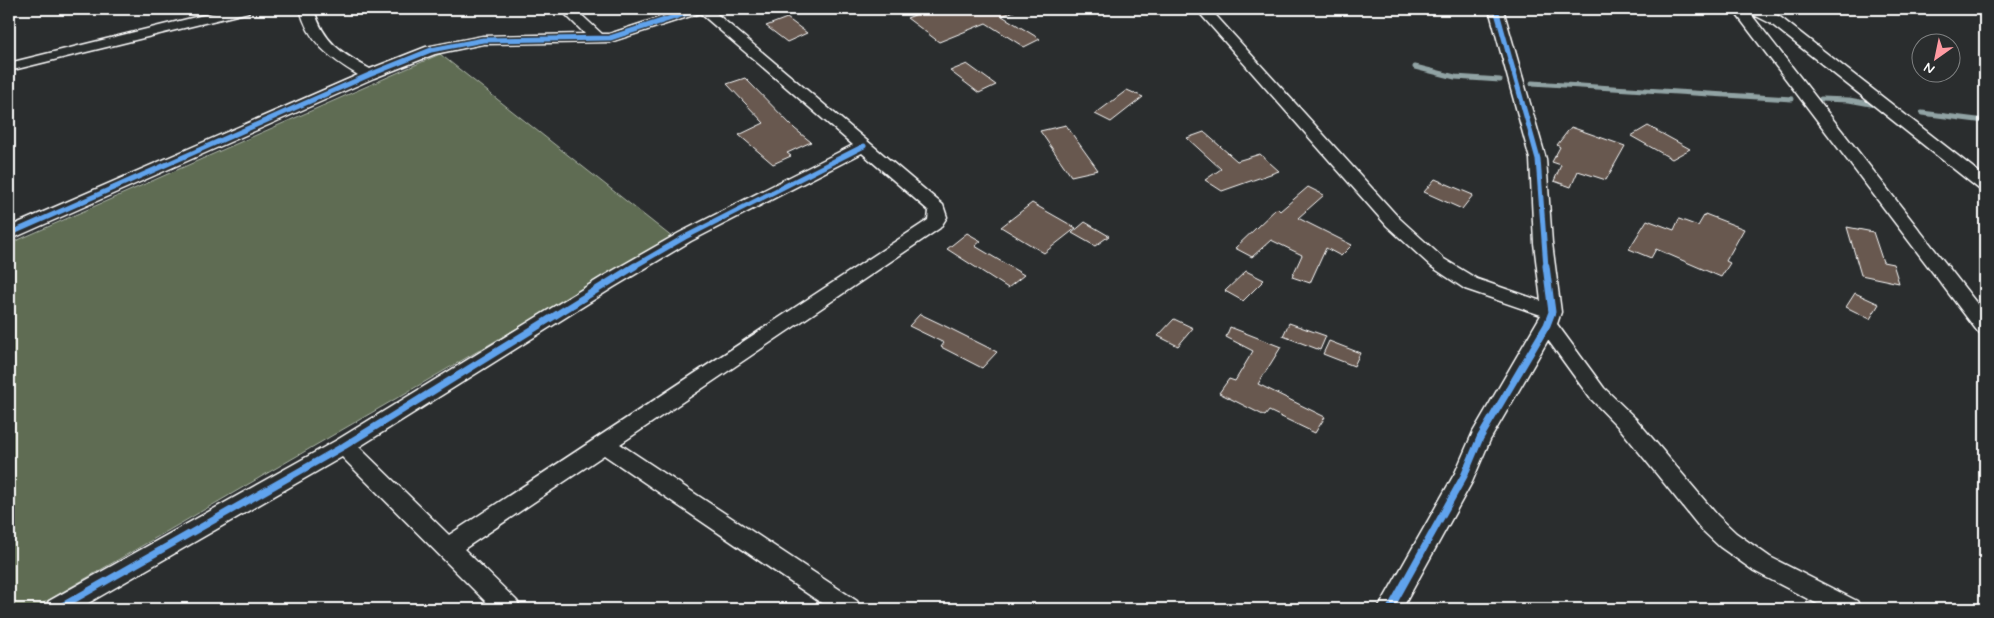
<svg xmlns="http://www.w3.org/2000/svg" width="1994" height="618" font-family="Mynerve,sans-serif">
<style>
.green{fill:#5e6c53;stroke:#aeb6a9}
.lines{fill:none;stroke-linecap:round;stroke-linejoin:round}
.stream{stroke:#91a3a4;stroke-width:5}
.building{fill:#67584f;stroke:#fff}
.minor-casing{stroke:#fff;stroke-width:3}
.minor{fill:#2a2d2e;fill-rule:evenodd}
.cycleway-far1-casing{stroke:#2a2d2e;stroke-width:8}
.cycleway-casing{stroke:#2a2d2e;stroke-width:10}
.cycleway-far1{stroke:#60a3ed;stroke-width:5}
.cycleway{stroke:#60a3ed;stroke-width:7}
</style>
<rect width="100%" height="100%" fill="#2a2d2e"/>
<filter id="ink" filterUnits="userSpaceOnUse"><feTurbulence type="fractalNoise" baseFrequency=".02" numOctaves="2"/><feDisplacementMap in="SourceGraphic" scale="10" xChannelSelector="R" yChannelSelector="G"/><feConvolveMatrix kernelMatrix="1 2 1 2 8 2 1 2 1" color-interpolation-filters="sRGB"/></filter>
<g filter="url(#ink)">
<path class="green" d="M 440,54 L 673,238 L 33,609 L 9,609 L 9,244 Z"/>
<g class="lines">
<path class="stream" d="M 1415,67 L 1455,77 L 1500,80
M 1532,83 L 1792,99
M 1821,99 L 1849,100 L 1876,105
M 1922,113 L 1985,121"/>
</g>
<path class="building" d="M 930,9 L 1019,9 L 1002,16 L 1040,39 L 1024,47 L 986,23 L 939,42 L 907,18 Z
M 787,18 L 807,33 L 787,42 L 766,26 Z
M 967,64 L 996,85 L 979,93 L 950,71 Z
M 745,78 L 795,129 L 811,142 L 787,153 L 791,156 L 773,164 L 739,135 L 764,123 L 727,84 Z
M 1127,90 L 1143,97 L 1111,122 L 1095,114 Z
M 1066,125 L 1075,138 L 1098,170 L 1071,176 L 1040,131 Z
M 1648,126 L 1690,149 L 1672,159 L 1631,136 Z
M 1571,127 L 1625,146 L 1606,180 L 1578,171 L 1571,187 L 1554,181 L 1561,165 L 1552,162 L 1560,147 L 1557,145 Z
M 1204,132 L 1237,161 L 1260,154 L 1279,171 L 1222,191 L 1205,180 L 1221,169 L 1187,138 Z
M 1435,179 L 1473,195 L 1462,209 L 1424,192 Z
M 1308,187 L 1324,195 L 1298,218 L 1352,245 L 1341,256 L 1326,248 L 1310,283 L 1292,277 L 1302,255 L 1271,240 L 1252,257 L 1235,248 L 1277,208 L 1280,211 Z
M 1032,203 L 1076,228 L 1044,253 L 1001,227 Z
M 1705,214 L 1744,229 L 1726,261 L 1730,263 L 1721,277 L 1656,249 L 1651,258 L 1629,249 L 1647,220 L 1674,230 L 1679,219 L 1698,226 Z
M 1085,222 L 1109,236 L 1095,246 L 1072,233 Z
M 1847,227 L 1873,232 L 1883,262 L 1893,264 L 1899,283 L 1861,275 Z
M 967,233 L 981,241 L 975,246 L 1024,275 L 1008,288 L 947,249 Z
M 1246,271 L 1264,280 L 1243,301 L 1225,291 Z
M 1855,293 L 1879,304 L 1870,319 L 1846,307 Z
M 920,314 L 941,324 L 997,352 L 982,368 L 941,347 L 944,343 L 909,326 Z
M 1174,319 L 1193,328 L 1178,346 L 1158,336 Z
M 1289,323 L 1326,336 L 1320,350 L 1283,336 Z
M 1230,327 L 1281,347 L 1258,384 L 1325,417 L 1315,433 L 1269,411 L 1265,416 L 1219,393 L 1229,379 L 1235,381 L 1253,351 L 1226,337 Z
M 1329,341 L 1360,353 L 1354,366 L 1323,354 Z"/>
<g class="lines">
<g class="minor-casing">
<path id="minor" d="M 228,9 L 251,9 L 249,12 L 9,71 L 9,63 Z
M 300,9 L 314,9 C 323,42 341,53 370,69 L 426,47 L 483,36 L 585,34 L 560,9 L 575,9 L 602,34 L 609,34 L 686,9 L 711,9 L 943,205 L 947,217 L 940,228 L 620,444 L 857,601 L 861,609 L 830,609 L 604,455 L 464,549 L 517,601 L 521,609 L 493,609 L 342,457 L 78,609 L 45,609 L 49,601 L 337,440 L 602,277 L 679,233 L 853,145 L 700,13 L 610,42 L 483,44 L 435,54 L 374,78 L 9,240 L 9,227 L 358,75 C 330,58 308,42 300,9 ZM 862,153 L 929,211 L 928,220 L 449,535 L 359,447 L 614,287 L 691,241 Z
M 1196,9 L 1210,9 L 1399,218 L 1444,259 L 1477,279 L 1541,301 L 1534,243 L 1530,159 L 1489,9 L 1503,9 L 1546,159 L 1552,243 L 1561,312 L 1557,324 L 1604,388 L 1636,419 L 1717,515 L 1736,533 L 1770,557 L 1857,601 L 1861,609 L 1827,609 L 1754,571 L 1720,547 L 1701,529 L 1622,431 L 1590,398 L 1548,340 L 1490,440 L 1472,482 L 1402,609 L 1378,609 L 1455,473 L 1473,432 L 1541,315 L 1465,289 L 1432,267 L 1387,226 Z
M 1730,9 L 1766,9 L 1780,17 L 1985,177 L 1985,190 L 1979,189 L 1770,23 L 1750,13 L 1985,314 L 1985,334 L 1978,332 L 1737,15 Z"/>
</g>
<use href="#minor" class="minor"/>
<g class="cycleway-far1-casing">
<path id="cycleway-far1" d="M 1496,9 L 1538,159 L 1546,267
M 9,234 L 369,75 L 431,50 L 483,40 L 610,38 L 699,9
M 633,267 L 685,237 L 864,146"/>
</g>
<g class="cycleway-casing">
<path id="cycleway" d="M 57,609 L 344,446 L 635,266
M 1390,609 L 1464,476 L 1480,438 L 1547,325 L 1552,312 L 1546,266"/>
</g>
<use href="#cycleway-far1" class="cycleway-far1"/>
<use href="#cycleway" class="cycleway"/>
</g>
</g>
<rect width="1994" height="618" fill="none" stroke="#2a2d2e" stroke-width="30"/>
<rect x="15" y="15" width="1964" height="588" fill="none" stroke="#fff" stroke-width="2" filter="url(#ink)"/>
<g transform="translate(1936 58) rotate(213)"><circle r="24" fill="#2a2d2e" stroke="#7f8182"/>
<path d="M0-4L9 19L0 12L-9 19Z" fill="#ff9aa2"/>
<text y="-8" font-size="14" font-weight="bold" text-anchor="middle" fill="#ffffff">N</text>
</g>
</svg>
